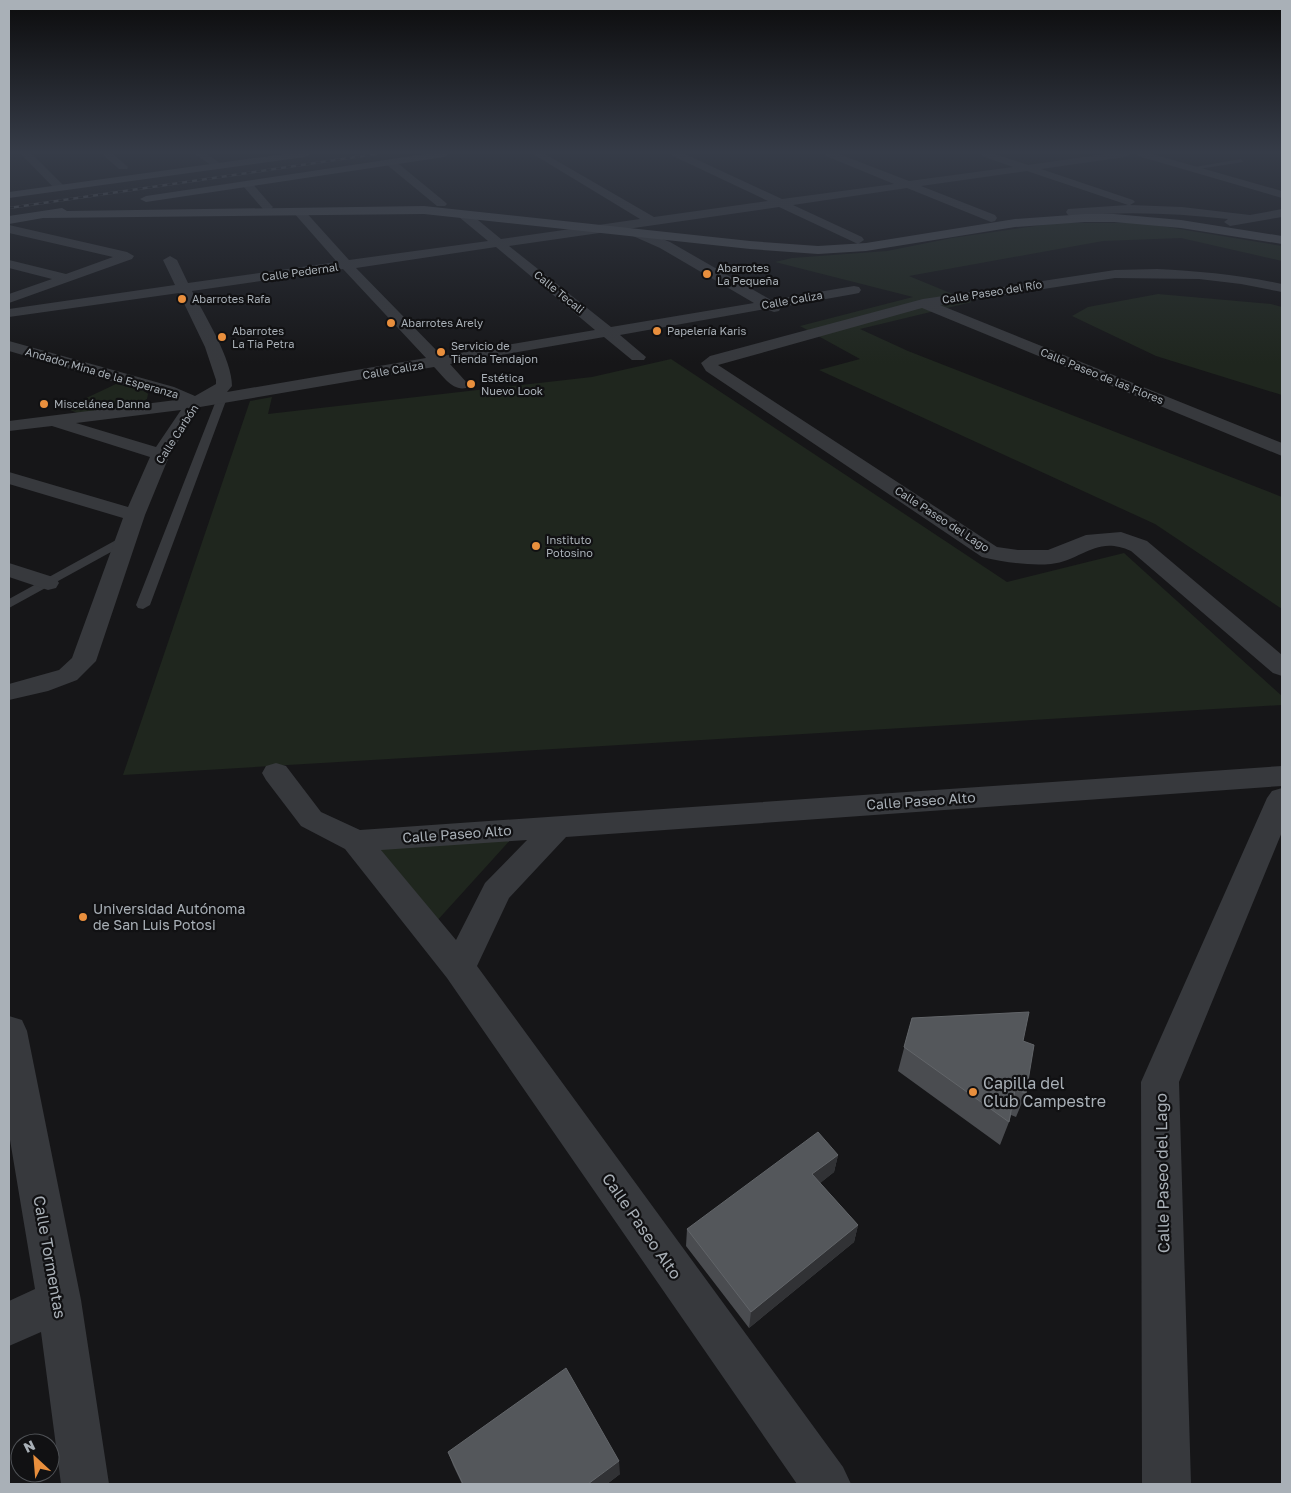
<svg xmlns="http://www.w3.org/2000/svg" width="1291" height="1493" font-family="'Golos Text',sans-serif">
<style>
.green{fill:#1f261e}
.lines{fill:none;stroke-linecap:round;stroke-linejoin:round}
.lane{fill:#37393d;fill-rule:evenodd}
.street{fill:#37393d;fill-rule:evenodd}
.secondary{fill:#45484d;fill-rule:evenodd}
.rail-casing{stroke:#4a4d52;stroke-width:2.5}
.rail{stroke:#111113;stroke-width:2;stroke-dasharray:5;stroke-linecap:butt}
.wall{fill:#4a4c50}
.shaded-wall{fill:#313235}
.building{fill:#54575b;stroke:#626569}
.poi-dot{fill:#e98f3d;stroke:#111113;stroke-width:2}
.labels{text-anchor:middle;stroke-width:4.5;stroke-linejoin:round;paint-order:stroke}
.far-poi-label{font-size:11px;fill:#a9b0b7;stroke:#111113;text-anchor:start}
.far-street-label{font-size:11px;fill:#a9b0b7;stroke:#111113}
.street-label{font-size:14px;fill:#a9b0b7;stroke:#111113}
.poi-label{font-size:14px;fill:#a9b0b7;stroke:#111113;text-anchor:start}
.near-poi-label{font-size:16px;fill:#a9b0b7;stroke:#111113;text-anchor:start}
.near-street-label{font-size:16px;fill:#a9b0b7;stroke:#111113}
</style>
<rect width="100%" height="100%" fill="#161618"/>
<path class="green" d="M 1057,223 L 1143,223 L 1282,246 L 1282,261 L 1181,238 L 1103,241 L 909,276 L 972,302 L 860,329 L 908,351 L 1282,497 L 1282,609 L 1155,524 L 819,370 L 860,359 L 800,326 L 913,297 L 775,262 L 792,258 L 887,251 L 952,238 Z
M 1158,294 L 1271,304 L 1282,307 L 1282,395 L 1156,356 L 1072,316 L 1088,307 Z
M 671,359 L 1007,582 L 1124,553 L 1282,696 L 1282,705 L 123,775 L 250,401 L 272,397 L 268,414 L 592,377 Z
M 116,384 L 145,391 L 148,394 L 147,399 C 131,410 104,414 84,414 C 78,414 71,410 65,408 Z
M 513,837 L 435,923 L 380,854 L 384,842 Z"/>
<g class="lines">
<path class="lane" d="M 1241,159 L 1243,162 L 1192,170 L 1189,168 Z
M 222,395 L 227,398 L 150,605 L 143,609 L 138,608 L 136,605 L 217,398 Z
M 127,534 L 133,538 L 131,541 L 9,608 L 9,599 Z"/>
<path class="street" d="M 21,154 L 32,154 L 66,188 L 64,190 L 56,190 Z
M 102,154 L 113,154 L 128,167 L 127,169 L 119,169 Z
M 195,154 L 207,154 L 224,166 L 219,169 L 215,168 Z
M 533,154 L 545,154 L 654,217 L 768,201 L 673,156 L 672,154 L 685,154 L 782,199 L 894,184 L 826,156 L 825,154 L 839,154 L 909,181 L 1013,167 L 982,156 L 981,154 L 995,154 L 1028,165 L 1105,154 L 1130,154 L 1125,157 L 1041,169 L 1133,200 L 1135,202 L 1130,205 L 1182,207 L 1250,215 L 1282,209 L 1282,217 L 1230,226 L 1224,222 L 1228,219 C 1176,213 1124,211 1072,216 L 1068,215 L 1066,212 L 1068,209 L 1128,205 L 1027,171 L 921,186 L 995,215 L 997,218 L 995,221 L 991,222 L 907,188 L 793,205 L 862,237 L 864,240 L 858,244 L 779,207 L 509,246 L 611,327 L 754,303 L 660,248 L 633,236 L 631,233 L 633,230 L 637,229 L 670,242 L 771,300 L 854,286 L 859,287 L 861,290 L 859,293 L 854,294 L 781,307 L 779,311 L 774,312 L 766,309 L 620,335 L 646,357 L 644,360 L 632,360 L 604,337 L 450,364 L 468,384 L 466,388 C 452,391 443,376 434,367 L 200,407 L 170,454 L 145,515 L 96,661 L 77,680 L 48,691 L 9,700 L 9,684 L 59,670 L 72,658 L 123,518 L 9,484 L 9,472 L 128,507 L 150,457 L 52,426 L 9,431 L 9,421 L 176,400 L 9,351 L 9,341 L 174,387 L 195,396 L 216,384 L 216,380 L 205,347 L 179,293 L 9,317 L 9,309 L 175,285 L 163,260 L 170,256 L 177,260 L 188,283 L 337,262 L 293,212 L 299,208 L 303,209 L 349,260 L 488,241 L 459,217 L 457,214 L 459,211 L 467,211 L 501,239 L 640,219 ZM 496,247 L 595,330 L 442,356 L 356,268 ZM 343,269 L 426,358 L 227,392 L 232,386 C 232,359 205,316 192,291 ZM 181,410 L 156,447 L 76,423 Z
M 1137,154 L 1152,154 L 1282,191 L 1282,198 L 1138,156 Z
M 390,159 L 394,160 L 445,202 L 447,204 L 445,206 L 437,206 L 386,164 L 385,162 Z
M 247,181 L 251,182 L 271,205 L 273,207 L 271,209 L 263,209 L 243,186 L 241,184 Z
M 9,225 L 127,252 L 134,256 L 132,259 L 9,303 L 9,294 L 52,279 L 9,268 L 9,260 L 66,274 L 113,257 L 9,233 Z
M 1157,269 C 1199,271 1241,275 1282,284 L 1282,292 L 1241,284 L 1199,279 L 1115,278 L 940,305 L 1282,443 L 1282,456 L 922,308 L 718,365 L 997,547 L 1018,550 L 1048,550 L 1086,535 L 1121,532 L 1147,541 L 1282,655 L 1282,676 L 1273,673 L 1131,551 C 1096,535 1083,560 1051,564 C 1028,566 1004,562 982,557 L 706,371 L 701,363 L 710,356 L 923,299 L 1115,270 Z
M 9,563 L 56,578 L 59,583 L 56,588 L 48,590 L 9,577 Z
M 276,763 L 286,766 L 321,812 L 360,830 L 1282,766 L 1282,786 L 566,837 L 509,898 L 477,966 L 843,1467 L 851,1484 L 797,1484 L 447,978 L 345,849 L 301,826 L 266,780 L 262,773 L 266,766 ZM 527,840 L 485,883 L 456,940 L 381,850 Z
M 1282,788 L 1282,832 L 1179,1082 L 1191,1484 L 1142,1484 L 1141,1082 L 1267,798 L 1272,791 Z
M 9,1016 L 22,1020 L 27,1031 L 81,1300 L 109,1484 L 61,1484 L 41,1332 L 9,1346 L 9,1301 L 35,1289 L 9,1134 Z"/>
<path class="secondary" d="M 284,154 L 310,154 L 305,157 L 9,198 L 9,192 Z
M 425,154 L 449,154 L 444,157 L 146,202 L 140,199 L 146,196 Z
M 424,206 L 750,241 L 818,246 L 866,243 L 1015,219 L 1085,214 L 1114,214 L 1181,220 L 1282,236 L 1282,244 L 1181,228 L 1114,222 L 1085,222 L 1015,227 L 866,251 L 818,254 L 750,249 L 424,214 L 43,218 L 9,224 L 9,216 L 62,208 L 67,211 Z"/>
<g class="rail-casing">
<path id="rail" d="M 9,208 L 376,154"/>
</g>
<use href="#rail" class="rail"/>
</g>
<path class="wall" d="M 912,1018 L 1023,1041 L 1026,1093 L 1016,1117 L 1011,1115 L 1009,1122 L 1000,1145 L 898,1071 Z
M 838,1155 L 834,1172 L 820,1183 L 858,1225 L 854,1242 L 749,1328 L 686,1246 L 687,1229 Z
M 448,1452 L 620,1474 L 607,1484 L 462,1484 L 453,1465 Z"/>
<path class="shaded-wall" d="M 838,1155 L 834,1172 L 809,1192 L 812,1174 Z
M 858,1225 L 854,1242 L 749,1328 L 751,1312 Z
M 619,1461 L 620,1474 L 607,1484 L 588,1484 Z"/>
<path class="building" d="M 1029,1012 L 1023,1041 L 1034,1045 L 1026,1093 L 1015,1090 L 1009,1122 L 904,1047 L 912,1018 Z
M 818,1132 L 838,1155 L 812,1174 L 858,1225 L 751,1312 L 687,1229 Z
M 566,1368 L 619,1461 L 588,1484 L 463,1484 L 448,1452 Z"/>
<linearGradient id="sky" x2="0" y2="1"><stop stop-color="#0c0c0d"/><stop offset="0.42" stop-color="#363c48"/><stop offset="1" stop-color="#363c48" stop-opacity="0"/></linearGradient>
<rect width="1291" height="363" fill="url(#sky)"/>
<g class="poi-dot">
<circle cx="707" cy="274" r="5"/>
<circle cx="182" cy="299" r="5"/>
<circle cx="391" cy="323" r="5"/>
<circle cx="657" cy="331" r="5"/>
<circle cx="222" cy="337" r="5"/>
<circle cx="441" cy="352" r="5"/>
<circle cx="471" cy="384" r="5"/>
<circle cx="44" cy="404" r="5"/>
<circle cx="536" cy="546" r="5"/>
<circle cx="83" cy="917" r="5"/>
<circle cx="973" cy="1092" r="5"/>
</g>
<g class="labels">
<g class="far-poi-label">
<text x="717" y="272">Abarrotes<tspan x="717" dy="13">La Pequeña</tspan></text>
<text x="192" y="303">Abarrotes Rafa</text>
<text x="401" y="327">Abarrotes Arely</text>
<text x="232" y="335">Abarrotes<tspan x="232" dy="13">La Tia Petra</tspan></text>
<text x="667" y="335">Papelería Karis</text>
<text x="451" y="350">Servicio de<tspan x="451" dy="13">Tienda Tendajon</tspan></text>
<text x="481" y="382">Estética<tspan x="481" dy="13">Nuevo Look</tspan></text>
<text x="54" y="408">Miscelánea Danna</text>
<text x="546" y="544">Instituto<tspan x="546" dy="13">Potosino</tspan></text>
</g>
<g class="far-street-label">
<text transform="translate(300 272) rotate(-8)" y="4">Calle Pedernal</text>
<text transform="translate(559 292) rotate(39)" y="4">Calle Tecali</text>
<text transform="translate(992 292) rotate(-9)" y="4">Calle Paseo del Río</text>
<text transform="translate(792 300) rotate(-10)" y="4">Calle Caliza</text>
<text transform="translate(393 370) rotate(-10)" y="4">Calle Caliza</text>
<text transform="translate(102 373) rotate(16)" y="4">Andador Mina de la Esperanza</text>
<text transform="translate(1102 376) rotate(22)" y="4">Calle Paseo de las Flores</text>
<text transform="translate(177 434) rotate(-57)" y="4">Calle Carbón</text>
<text transform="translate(942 519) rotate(33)" y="4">Calle Paseo del Lago</text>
</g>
<g class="street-label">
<text transform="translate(921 801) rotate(-4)" y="5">Calle Paseo Alto</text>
<text transform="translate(457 834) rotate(-4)" y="5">Calle Paseo Alto</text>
</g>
<g class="poi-label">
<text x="93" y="914">Universidad Autónoma<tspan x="93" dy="16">de San Luis Potosi</tspan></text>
</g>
<g class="near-poi-label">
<text x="983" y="1089">Capilla del<tspan x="983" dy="18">Club Campestre</tspan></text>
</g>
<g class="near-street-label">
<text transform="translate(1162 1173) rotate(-91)" y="6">Calle Paseo del Lago</text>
<text transform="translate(642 1226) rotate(55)" y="6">Calle Paseo Alto</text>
<text transform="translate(50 1257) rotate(80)" y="6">Calle Tormentas</text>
</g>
</g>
<rect width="1291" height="1493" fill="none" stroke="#a9b0b7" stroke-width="20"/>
<g transform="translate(35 1458) rotate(334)"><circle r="24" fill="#111113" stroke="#4e5155"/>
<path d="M0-4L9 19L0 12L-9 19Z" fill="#e98f3d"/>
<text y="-8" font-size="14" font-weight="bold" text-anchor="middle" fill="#a9b0b7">N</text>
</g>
</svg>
